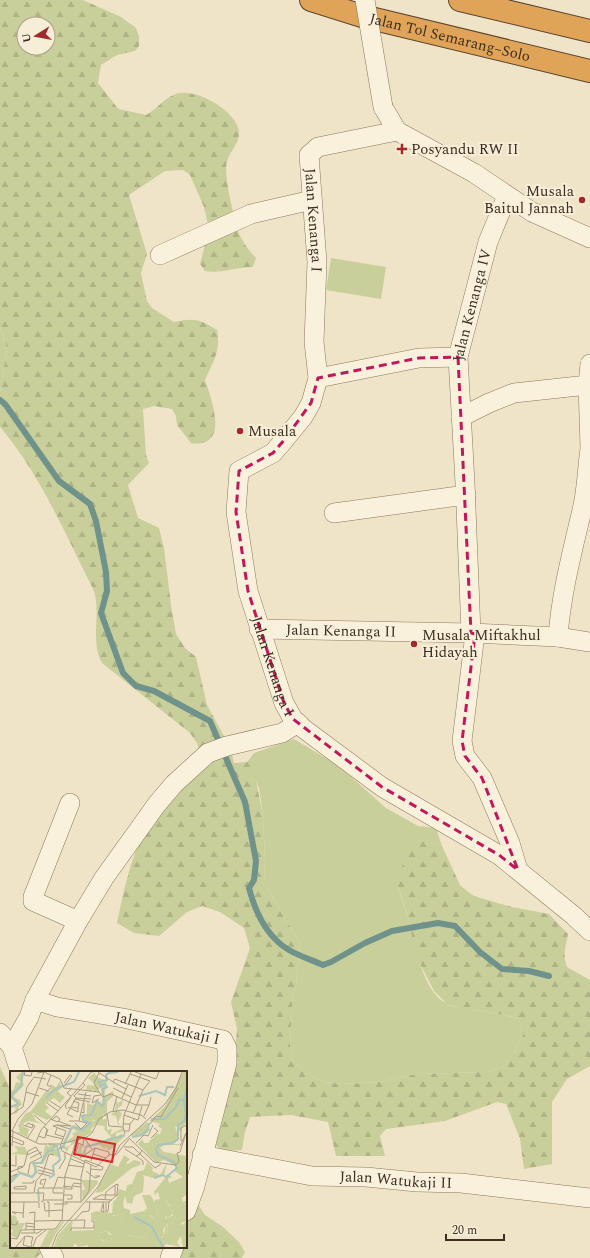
<svg xmlns="http://www.w3.org/2000/svg" width="590" height="1258" font-family="Spectral,serif">
<style>
.grass{fill:#c9cf9b}
.forest{fill:url(#forest-firs);fill-rule:evenodd}
.lines{fill:none;stroke-linecap:round;stroke-linejoin:round}
.stream{stroke:#6f938a;stroke-width:6}
.minor-casing{stroke:#8d765c;stroke-width:20}
.highway-casing{stroke:#5b4430;stroke-width:24}
.minor{stroke:#faf1dc;stroke-width:19}
.highway{stroke:#e0a458;stroke-width:22}
.minor-bridge-casing{stroke:#8d765c;stroke-width:20;stroke-linecap:butt}
.minor-bridge{stroke:#faf1dc;stroke-width:19}
.marked{fill:none;stroke:#c2185b;stroke-width:3;stroke-dasharray:8 5;stroke-linejoin:round}
.poi-dot{fill:#9e2a2b;stroke:#f7eed8;stroke-width:1.5}
.labels{text-anchor:middle;stroke-width:4;stroke-linejoin:round;paint-order:stroke}
.street-label{font-size:15px;fill:#3d2e20;stroke:#f7eed8}
.poi-label{font-size:15px;fill:#3d2e20;stroke:#f7eed8;text-anchor:start}
.inset-river{fill:none;stroke:#a9c4bc;stroke-width:2}
.inset-road{fill:none;stroke:#a89b85;stroke-width:1}
.view{fill:#d62828;fill-opacity:0.15;stroke:#d62828;stroke-width:2}
.inset-edge{fill:none;stroke:#3d2e20;stroke-width:2}
</style>
<defs>
<pattern id="forest-firs" width="22" height="20" patternUnits="userSpaceOnUse"><rect width="22" height="20" fill="#c9cf9b"/><path d="M5 1l3.5 6h-7zM16 11l3.5 6h-7z" fill="#aeb285"/></pattern>
</defs>
<rect width="100%" height="100%" fill="#f0e4c8"/>
<path class="grass" d="M 331,258 L 386,267 L 381,299 L 326,290 Z
M 0,327 L 7,348 L 0,393 Z
M 294,739 L 339,766 L 386,808 L 418,826 L 436,828 L 442,846 L 425,842 L 398,886 C 401,898 405,909 409,921 C 417,946 421,990 447,1004 C 459,1010 471,1010 483,1011 C 495,1013 507,1016 519,1018 L 523,1035 L 514,1053 L 503,1067 L 486,1072 L 416,1074 L 380,1082 L 343,1084 L 324,1082 L 307,1074 L 293,1061 L 290,1044 L 293,996 L 296,987 L 300,944 L 264,882 L 265,862 L 263,815 L 259,788 L 247,762 L 254,753 Z"/>
<path class="forest" d="M 0,0 L 83,0 L 121,17 L 136,28 L 139,36 L 139,46 L 135,51 L 117,55 L 101,65 L 98,83 L 116,106 L 119,109 L 146,115 C 157,109 164,98 176,94 C 195,87 240,112 239,134 C 239,144 229,152 227,162 C 223,173 235,224 240,236 C 244,244 250,252 256,258 L 253,267 C 237,267 220,274 205,271 L 200,264 L 209,229 L 204,207 L 190,175 L 183,170 L 165,171 L 129,195 L 147,254 L 141,273 L 147,301 L 152,308 L 174,322 C 195,318 199,319 217,330 C 221,351 213,362 205,380 C 212,400 230,449 191,443 L 177,425 L 176,416 L 172,409 L 154,406 L 143,409 L 146,455 L 149,463 L 128,485 L 138,518 L 159,528 L 164,548 L 171,605 L 176,634 L 185,648 L 196,657 L 207,705 L 231,749 L 234,763 L 247,762 L 254,771 L 263,815 L 265,862 L 264,882 L 300,944 L 296,987 L 293,996 L 290,1044 L 293,1061 L 307,1074 L 324,1082 L 343,1084 L 380,1082 L 416,1074 L 486,1072 L 503,1067 L 514,1053 L 523,1035 L 519,1018 L 483,1011 L 464,1010 L 447,1004 L 434,991 L 416,956 L 409,921 L 398,886 L 407,844 L 425,842 L 442,846 L 460,885 L 467,891 L 474,896 L 512,907 L 549,914 L 568,934 C 566,946 562,954 567,967 L 590,980 L 590,1066 L 567,1079 L 552,1102 L 552,1164 L 524,1169 L 520,1139 L 506,1104 L 497,1102 L 445,1121 L 386,1129 L 380,1136 L 385,1156 L 336,1156 L 328,1122 L 291,1115 L 250,1117 L 245,1132 L 242,1150 L 225,1151 L 213,1144 L 236,1040 L 237,1029 L 231,1002 L 250,948 L 244,928 L 220,912 L 202,906 L 187,912 L 159,936 L 134,933 L 117,923 C 124,891 131,851 150,824 C 164,803 185,785 204,768 L 197,743 L 190,733 L 102,663 C 90,642 101,614 94,591 C 66,536 41,475 0,427 L 0,393 L 7,348 L 0,327 ZM 24,24 L 48,24 L 48,48 L 24,48 Z
M 0,1067 L 11,1090 L 11,1247 L 47,1247 L 36,1258 L 0,1258 Z
M 186,1186 L 205,1215 L 223,1227 L 239,1242 L 245,1252 L 242,1258 L 171,1258 L 160,1247 L 186,1247 Z"/>
<g class="lines">
<path class="stream" d="M 0,400 L 5,404 L 59,481 L 90,504 L 96,521 L 106,572 L 107,591 L 101,613 L 123,673 L 136,686 L 154,691 L 210,721 L 245,802 L 256,861 L 254,880 L 249,888 C 255,911 267,937 289,950 C 299,956 312,960 323,965 L 331,962 L 365,943 L 392,931 L 438,923 L 455,926 L 480,952 L 502,969 L 529,971 L 549,976"/>
<g class="minor-casing">
<g id="minor">
<path d="M 383,107 L 397,131 L 474,173 L 532,212 L 590,238"/>
<path id="s1" d="M 397,131 L 318,147 L 309,155 L 317,262 L 314,342 L 318,378 L 311,403 L 303,417 L 285,439 L 273,453 L 239,471 L 236,512 L 248,591 L 284,703 L 293,719 L 304,729 L 382,787 L 499,855 L 574,916 L 590,931"/>
<path d="M 160,255 L 251,214 L 312,200"/>
<path d="M 318,378 L 419,358 L 458,357"/>
<path d="M 588,385 L 590,447"/>
<path d="M 461,417 L 489,403 L 514,393 L 588,385 L 590,364"/>
<path d="M 334,513 L 466,495"/>
<path id="s2" d="M 259,629 L 471,633 L 558,637 L 590,642"/>
<path id="s3" d="M 471,633 L 465,483 L 458,357 L 488,242 L 507,196"/>
<path d="M 475,634 L 462,741 L 465,756 L 482,778 L 510,843 L 518,870"/>
<path d="M 558,637 C 561,594 572,553 582,510 C 587,490 587,469 590,449"/>
<path d="M 70,803 L 33,897 L 33,901 L 78,921"/>
<path d="M 35,1000 L 78,921 L 104,878 L 157,804 L 174,784 L 208,753 L 227,746 L 282,733 L 298,723"/>
<path d="M 0,1033 L 12,1047 L 20,1072"/>
<path id="s4" d="M 12,1047 L 29,1017 L 35,1000 L 57,1007 L 123,1018 L 223,1040 L 227,1048 L 227,1063 L 195,1186 L 186,1211"/>
<path id="s5" d="M 202,1155 L 312,1176 L 366,1177 L 417,1182 L 461,1183 L 590,1198"/>
<path d="M 49,1247 L 54,1258"/>
<path d="M 170,1258 L 174,1247"/>
</g>
</g>
<g class="highway-casing">
<g id="highway">
<path id="s6" d="M 311,0 L 362,16 L 590,71"/>
<path d="M 460,0 L 590,31"/>
</g>
</g>
<use href="#minor" class="minor"/>
<use href="#highway" class="highway"/>
<g class="minor-bridge-casing">
<path id="minor-bridge" d="M 365,0 L 383,107"/>
</g>
<use href="#minor-bridge" class="minor-bridge"/>
</g>
<path class="marked" d="M 458,357 L 471,633 L 475,634 L 462,741 L 465,756 L 482,778 L 518,870 L 499,855 L 382,787 L 293,719 L 284,703 L 248,591 L 236,512 L 239,471 L 273,453 L 285,439 L 311,403 L 318,378 L 419,358 Z"/>
<g class="poi-dot">
<path d="M400 143h4v4h4v4h-4v4h-4v-4h-4v-4h4z"/>
<circle cx="582" cy="200" r="4"/>
<circle cx="240" cy="431" r="4"/>
<circle cx="414" cy="644" r="4"/>
</g>
<g class="labels">
<g class="street-label">
<text dy="5" stroke="none"><textPath href="#s6" startOffset="144">Jalan Tol Semarang–Solo</textPath></text>
<text dy="5" stroke="none"><textPath href="#s1" startOffset="158">Jalan Kenanga I</textPath></text>
<text dy="5" stroke="none"><textPath href="#s3" startOffset="330">Jalan Kenanga IV</textPath></text>
<text dy="5" stroke="none"><textPath href="#s2" startOffset="82">Jalan Kenanga II</textPath></text>
<text dy="5" stroke="none"><textPath href="#s1" startOffset="644">Jalan Kenanga I</textPath></text>
<text dy="5" stroke="none"><textPath href="#s4" startOffset="188">Jalan Watukaji I</textPath></text>
<text dy="5" stroke="none"><textPath href="#s5" startOffset="196">Jalan Watukaji II</textPath></text>
</g>
<g class="poi-label">
<text x="411" y="154">Posyandu RW II</text>
<text x="574" y="196" text-anchor="end">Musala<tspan x="574" dy="17">Baitul Jannah</tspan></text>
<text x="248" y="436">Musala</text>
<text x="422" y="640">Musala Miftakhul<tspan x="422" dy="17">Hidayah</tspan></text>
</g>
</g>
<g transform="translate(10 1071)">
<rect width="177" height="177" fill="#f0e4c8"/>
<path d="M 93,43 L 93,49 L 97,47 L 97,59 L 102,58 L 100,64 L 113,57 L 114,60 L 106,62 L 106,67 L 100,71 L 92,70 L 101,66 L 94,58 L 95,55 L 85,54 L 82,50 L 85,50 L 84,48 L 78,50 L 73,46 L 82,46 ZM 137,51 L 140,59 L 136,63 L 119,65 ZM 134,107 L 133,121 L 124,125 L 122,133 L 117,132 L 115,125 L 121,124 L 128,111 ZM 132,124 L 140,124 L 147,134 L 145,143 L 139,144 L 147,150 L 142,157 L 145,164 L 137,162 L 135,165 L 127,167 L 115,163 L 118,159 L 109,149 L 113,146 L 102,144 L 103,131 L 106,128 L 113,133 L 114,137 L 120,139 L 120,143 L 134,140 L 137,137 ZM 156,129 L 163,142 L 157,148 L 156,142 L 150,152 L 147,145 L 148,136 ZM 177,131 L 177,150 L 165,154 L 162,151 L 167,144 L 164,137 ZM 0,144 L 6,145 L 8,152 L 15,152 L 7,168 L 1,164 L 3,159 L 0,158 ZM 53,150 L 55,150 L 46,162 L 39,176 L 30,176 L 39,159 L 45,159 ZM 156,152 L 158,159 L 155,163 L 158,162 L 163,172 L 161,174 L 154,169 L 151,174 L 147,167 L 150,163 L 152,167 L 154,164 ZM 54,160 L 67,165 L 71,173 L 77,172 L 79,174 L 68,176 L 65,172 L 63,176 L 46,176 L 47,171 L 50,170 L 49,165 L 54,164 ZM 97,160 L 102,168 L 98,171 L 90,168 L 89,162 Z" fill="#c9cf9b"/>
<path d="M 12,1 L 14,1 L 12,10 L 14,14 L 3,26 L 10,29 L 12,34 L 9,35 L 7,42 L 4,43 L 6,37 L 2,36 L 0,40 L 0,36 L 8,33 L 0,27 L 0,17 L 3,20 L 6,11 L 11,12 L 6,6 ZM 78,1 L 84,1 L 87,6 L 97,10 L 94,25 L 91,22 L 91,17 L 84,21 L 83,18 L 80,21 L 76,19 L 77,14 L 87,15 L 78,7 L 84,2 ZM 173,1 L 177,1 L 177,52 L 172,56 L 171,62 L 167,55 L 165,56 L 169,67 L 162,73 L 169,73 L 171,68 L 169,74 L 154,74 L 150,77 L 154,81 L 177,85 L 177,123 L 172,127 L 173,131 L 177,129 L 177,131 L 165,137 L 167,144 L 162,151 L 165,154 L 170,151 L 172,154 L 177,150 L 177,176 L 173,176 L 171,165 L 167,171 L 170,176 L 156,173 L 154,176 L 78,176 L 78,172 L 73,175 L 66,165 L 54,160 L 54,164 L 49,165 L 50,170 L 47,171 L 46,176 L 44,176 L 48,164 L 61,150 L 63,150 L 61,160 L 84,159 L 85,149 L 81,149 L 81,142 L 86,140 L 102,142 L 103,145 L 111,144 L 113,146 L 109,149 L 118,158 L 117,164 L 128,167 L 135,165 L 138,161 L 145,164 L 142,156 L 147,150 L 139,143 L 145,143 L 145,129 L 150,128 L 148,121 L 145,124 L 144,121 L 158,103 L 162,106 L 158,108 L 159,112 L 173,106 L 164,100 L 166,95 L 154,89 L 146,92 L 128,73 L 132,68 L 134,72 L 138,72 L 146,63 L 150,63 L 152,58 L 148,55 L 150,53 L 139,50 L 145,45 L 149,47 L 146,44 L 156,34 ZM 156,129 L 160,135 L 158,139 L 162,139 L 163,144 L 157,148 L 155,146 L 159,144 L 155,142 L 150,151 L 147,145 L 148,136 L 153,135 ZM 157,152 L 158,160 L 155,162 L 158,163 L 163,172 L 162,174 L 154,169 L 151,174 L 147,167 L 150,163 L 150,167 L 154,164 L 153,159 ZM 97,160 L 102,164 L 98,164 L 102,168 L 98,171 L 91,169 L 89,162 ZM 50,10 L 51,17 L 48,21 L 55,26 L 50,32 L 44,27 L 35,33 L 39,37 L 35,40 L 42,46 L 37,49 L 22,42 L 26,50 L 33,53 L 19,50 L 14,52 L 12,55 L 19,58 L 17,66 L 6,61 L 10,61 L 8,54 L 15,43 L 21,40 L 36,20 L 41,20 L 40,13 L 46,16 ZM 103,20 L 104,24 L 97,31 L 97,46 L 93,43 L 83,47 L 74,45 L 78,50 L 85,48 L 82,50 L 85,54 L 81,58 L 82,61 L 59,76 L 57,81 L 55,78 L 50,77 L 51,74 L 58,76 L 62,72 L 57,70 L 64,65 L 62,62 L 67,61 L 63,57 L 55,72 L 53,71 L 62,54 L 68,55 L 70,60 L 78,54 L 79,51 L 71,47 L 72,43 L 77,43 L 77,32 L 83,34 L 87,30 L 92,32 L 93,26 ZM 113,29 L 112,34 L 107,38 L 112,43 L 108,51 L 110,54 L 108,54 L 106,45 L 101,44 L 105,40 L 106,30 L 108,32 ZM 111,63 L 115,65 L 100,79 L 96,79 L 98,76 L 94,78 L 90,74 L 72,76 L 71,82 L 77,81 L 70,87 L 67,83 L 70,73 L 76,75 L 77,71 L 81,75 L 92,70 L 100,71 ZM 38,72 L 49,74 L 43,79 L 48,77 L 50,87 L 39,82 L 33,93 L 25,93 L 28,101 L 23,107 L 7,101 L 7,99 L 23,105 L 25,97 L 21,92 L 32,91 L 35,74 L 40,76 ZM 4,75 L 15,76 L 18,84 L 1,83 L 8,80 ZM 114,84 L 120,88 L 116,92 L 118,93 L 124,89 L 131,91 L 130,94 L 122,97 L 92,121 L 85,122 L 101,93 L 108,96 ZM 137,91 L 143,97 L 142,100 L 150,104 L 157,92 L 154,104 L 143,107 L 133,104 L 134,107 L 128,111 L 130,116 L 125,116 L 121,124 L 115,125 L 113,133 L 111,133 L 106,128 L 109,118 L 116,120 L 117,114 L 122,113 L 127,101 L 134,99 ZM 71,109 L 87,109 L 88,112 L 73,130 L 72,120 L 75,118 Z" fill="#c9cf9b" fill-rule="evenodd"/>
<path class="inset-river" d="M 129,25 L 146,20 L 155,24 L 157,16 L 164,16M 36,27 L 45,18 L 64,11 L 69,1M 0,36 L 8,33 L 1,24 L 11,15 L 13,1M 141,48 L 155,48 L 166,36 L 169,29 L 174,29 L 177,17M 122,66 L 132,64 L 138,58 L 139,52M 73,84 L 76,76 L 115,64M 39,107 L 44,104 L 43,95 L 50,89 L 48,78 L 53,76 L 61,58 L 64,56 L 72,59 L 80,52 L 73,49 L 72,45 L 81,44 L 87,30 L 92,35 L 94,33 L 93,18 L 97,16 L 95,13 L 91,15 L 89,11 L 97,9 L 96,4 L 99,2 L 108,1M 144,107 L 153,104 L 156,106 L 167,97 L 164,91 L 148,84 L 146,78 L 149,74 L 163,72 L 168,68 L 168,54 L 174,50 L 176,43 L 174,29M 0,112 L 10,102 L 22,106 L 26,101 L 24,92 L 31,92 L 38,80 L 43,79 L 44,75 L 48,76M 28,118 L 29,130M 124,146 L 141,155 L 153,176"/>
<path class="inset-road" d="M 15,1 L 14,4 L 21,5 L 22,1M 88,1 L 103,11M 27,2 L 34,1 L 50,8 L 54,17 L 89,21 L 93,26 L 101,23 L 126,34 L 139,34 L 141,26M 89,2 L 84,12 L 89,21M 120,3 L 140,10 L 133,19M 131,3 L 146,8 L 149,1M 41,4 L 37,14 L 41,16M 103,11 L 105,8 L 133,19M 103,11 L 116,18M 54,12 L 60,4 L 62,5 L 55,14M 73,12 L 81,1M 115,13 L 121,1M 29,17 L 38,20 L 40,17M 103,17 L 121,26M 16,21 L 29,25M 68,23 L 81,25M 61,25 L 57,22 L 62,17M 66,27 L 64,25 L 75,14 L 73,12M 112,27 L 118,14M 65,28 L 80,31M 89,28 L 82,32 L 84,25 L 91,24M 40,30 L 51,37M 37,32 L 48,40M 74,32 L 74,42 L 71,41 L 76,21M 58,36 L 68,41 L 68,37M 61,36 L 68,37 L 69,32 L 63,30M 57,38 L 55,35 L 61,26M 103,40 L 107,25M 123,42 L 133,19M 97,43 L 99,55 L 113,56M 0,44 L 13,36 L 17,16 L 24,6 L 36,8M 24,44 L 36,54M 114,44 L 128,49 L 132,35M 134,45 L 139,34M 63,46 L 57,43 L 66,27 L 81,28M 40,48 L 48,51 L 50,48 L 46,45 L 42,49M 48,50 L 61,55M 59,50 L 69,50 L 71,41M 65,52 L 71,58 L 77,52 L 69,50M 113,53 L 120,53 L 124,48M 140,53 L 146,45 L 151,46 L 168,17M 13,54 L 22,57 L 23,53M 47,54 L 43,55 L 56,60 L 51,73M 16,55 L 18,52 L 25,55 L 17,68M 47,57 L 45,63 L 54,66M 38,58 L 36,64 L 53,68M 60,58 L 47,54 L 61,55M 0,59 L 2,60 L 8,48 L 22,33 L 34,1M 2,60 L 29,73 L 51,73 L 77,66 L 82,62 L 89,48 L 100,41 L 113,39 L 131,44 L 136,48M 114,60 L 119,60 L 120,53M 115,63 L 113,56 L 114,44 L 131,3 L 125,1M 0,65 L 14,71 L 13,74 L 2,70M 28,65 L 35,67 L 37,58 L 34,56M 119,67 L 144,91 L 166,94 L 169,90 L 167,82 L 170,81 L 176,62M 141,67 L 148,60 L 144,57M 75,68 L 82,78M 171,70 L 171,57 L 177,54M 26,71 L 31,59 L 73,12M 66,71 L 73,74 L 74,67M 126,72 L 134,64 L 138,65 L 143,54M 50,73 L 52,80 L 86,96 L 99,84 L 107,83 L 119,68M 2,75 L 3,60M 170,75 L 176,62M 114,76 L 123,76 L 130,83 L 132,79M 115,78 L 126,85 L 130,83 L 145,97 L 151,93M 83,83 L 96,87M 17,84 L 28,79M 65,85 L 69,72M 126,85 L 133,90 L 133,94M 20,87 L 32,81M 70,87 L 85,77 L 99,81 L 99,84M 61,88 L 74,93M 81,90 L 85,77M 0,94 L 6,95 L 6,84M 58,94 L 73,96M 26,95 L 44,100M 49,98 L 55,88 L 55,81M 8,99 L 8,96 L 14,95 L 18,80 L 26,76M 28,99 L 43,103M 76,100 L 85,107 L 90,105 L 85,105M 0,101 L 13,96M 28,102 L 40,105M 18,103 L 20,92 L 32,86 L 26,76M 0,106 L 7,103 L 0,109M 54,106 L 71,109M 12,112 L 23,112 L 24,109M 33,113 L 30,113 L 31,109 L 36,108 L 33,117M 71,113 L 64,112 L 62,115 L 71,116M 105,114 L 108,113 L 107,124M 53,115 L 62,116 L 62,118 L 56,118 L 56,115M 28,117 L 53,117M 43,117 L 43,122 L 53,122M 44,117 L 48,106 L 54,107M 4,118 L 16,118 L 16,115M 4,118 L 4,116 L 16,115M 0,122 L 24,122 L 26,110 L 33,102 L 39,83 L 44,84M 25,122 L 34,122 L 33,130 L 31,131M 53,124 L 62,124 L 62,128 L 57,128M 95,128 L 96,121 L 105,114M 33,129 L 53,129M 102,129 L 83,128 L 91,124 L 105,124M 72,130 L 79,120 L 81,94M 0,131 L 29,131 L 29,137M 34,131 L 35,140 L 53,139M 37,131 L 39,131 L 39,146M 53,131 L 72,131M 71,131 L 71,106 L 75,89 L 93,96 L 92,99 L 80,98M 76,131 L 99,131 L 107,124 L 105,124 L 105,114M 93,131 L 94,141 L 91,140 L 93,133M 96,132 L 96,141 L 98,140 L 99,131M 44,133 L 57,133 L 57,131M 19,142 L 25,141 L 24,162M 6,143 L 2,141 L 13,142M 13,147 L 14,131M 1,149 L 1,153 L 6,154 L 8,150M 52,149 L 55,105 L 67,67M 65,149 L 72,141 L 79,140 L 80,131M 25,150 L 75,149 L 74,157M 16,155 L 16,152 L 25,153M 16,159 L 16,155 L 25,156M 61,160 L 61,157 L 84,157 L 84,150 L 81,150M 11,162 L 28,162 L 32,159M 16,165 L 23,166 L 21,173M 0,167 L 7,168 L 11,159 L 45,158 L 52,149M 6,176 L 15,165 L 13,174 L 21,176 L 22,173M 23,176 L 26,167 L 36,159M 42,176 L 47,163 L 88,116 L 110,74 L 155,33 L 166,17 L 172,1"/>
<path class="view" d="M 68,66 L 105,73 L 102,91 L 64,83 Z"/>
<rect width="177" height="177" class="inset-edge"/>
</g>
<g transform="translate(36 36) rotate(259)"><circle r="19" fill="#f7eed8" stroke="#ada18e"/>
<path d="M0-3L7 15L0 10L-7 15Z" fill="#9e2a2b"/>
<text y="-6" font-size="11" font-weight="bold" text-anchor="middle" fill="#3d2e20">U</text>
</g>
<path d="M446 1234v6h58v-6" fill="none" stroke="#3d2e20" stroke-width="2"/>
<text x="452" y="1234" font-size="12" fill="#3d2e20" stroke="#f7eed8" stroke-width="3" paint-order="stroke">20 m</text>
</svg>
